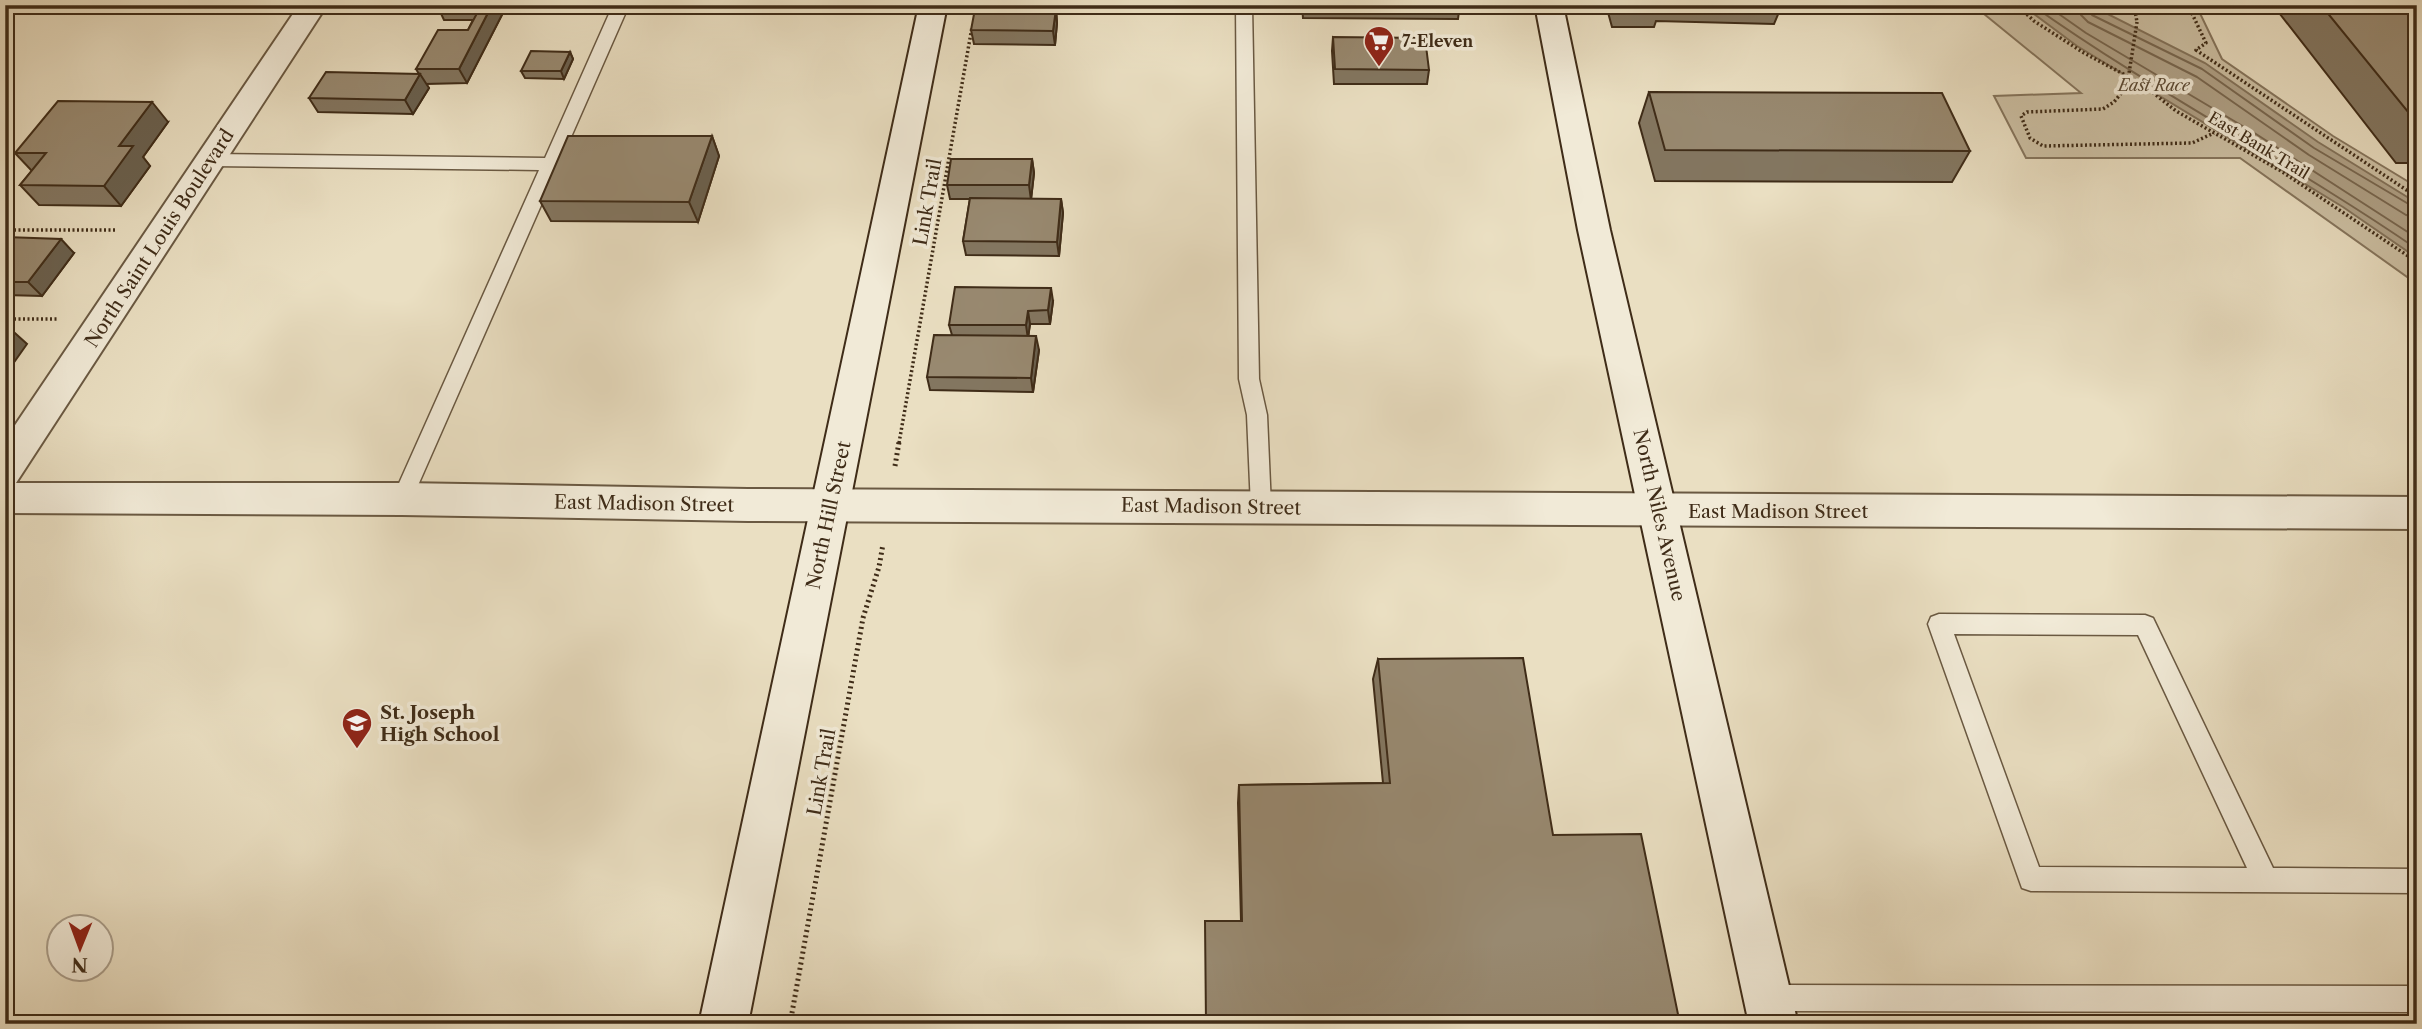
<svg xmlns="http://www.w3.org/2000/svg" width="2422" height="1029" font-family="'Libre Caslon Text',serif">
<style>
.green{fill:#cdc1a5;stroke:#86765e;stroke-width:2}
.water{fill:#b0a288;stroke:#83735b;stroke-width:2}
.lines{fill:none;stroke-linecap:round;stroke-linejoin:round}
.shore{stroke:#786750;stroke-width:2}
.lane-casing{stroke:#6a5942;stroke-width:3}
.street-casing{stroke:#6a5942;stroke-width:4}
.secondary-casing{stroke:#3f2c18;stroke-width:4}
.path-far1{stroke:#3f2c18;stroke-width:3.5;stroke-dasharray:2 2.5;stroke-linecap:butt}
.path{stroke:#3f2c18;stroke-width:5;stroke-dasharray:2 3.5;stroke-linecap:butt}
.lane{fill:#f1ead7;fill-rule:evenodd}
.street{fill:#f1ead7;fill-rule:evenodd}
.secondary{fill:#f1ead7;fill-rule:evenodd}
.path-bridge{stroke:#3f2c18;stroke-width:3.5;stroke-dasharray:2 2.5;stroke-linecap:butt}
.wall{fill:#837660;stroke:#3f2c18;stroke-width:2}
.shaded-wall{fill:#6a604e;stroke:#3f2c18;stroke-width:2}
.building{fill:#988970;stroke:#3f2c18;stroke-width:2}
.labels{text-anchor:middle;stroke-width:7;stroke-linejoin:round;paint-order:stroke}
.far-poi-label{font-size:16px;font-weight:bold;fill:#3f2c18;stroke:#f1ead7;text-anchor:start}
.far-park-label{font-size:16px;font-style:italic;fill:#5b4a34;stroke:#f1ead7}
.far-street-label{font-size:16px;fill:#3f2c18;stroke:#f1ead7}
.street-label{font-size:19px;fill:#3f2c18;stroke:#f1ead7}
.poi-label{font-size:19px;font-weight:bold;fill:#3f2c18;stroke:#f1ead7;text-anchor:start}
</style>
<rect width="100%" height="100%" fill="#eadfc2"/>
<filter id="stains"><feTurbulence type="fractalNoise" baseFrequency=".00286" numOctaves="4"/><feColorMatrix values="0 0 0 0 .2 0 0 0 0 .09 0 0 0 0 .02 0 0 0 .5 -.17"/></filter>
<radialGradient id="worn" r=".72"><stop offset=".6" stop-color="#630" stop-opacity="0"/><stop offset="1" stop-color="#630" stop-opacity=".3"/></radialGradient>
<path class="green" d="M 1973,5 L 2196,5 L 2222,59 L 2333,136 L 2417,187 L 2417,284 L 2240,158 L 2026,158 L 1994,96 L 2081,93 Z"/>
<path class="water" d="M 2022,5 L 2090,5 L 2205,63 L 2318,142 L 2417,203 L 2417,258 L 2343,207 L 2077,46 Z"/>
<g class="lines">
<path class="shore" d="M 2032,5 C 2156,93 2292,163 2417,249
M 2046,5 L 2086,33 L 2256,134 L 2417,238
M 2079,5 L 2081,15 L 2088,22 L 2197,77 L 2309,155 L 2406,215 L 2417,217
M 2088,5 L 2092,15 L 2202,69 L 2314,148 L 2417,209"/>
<g class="lane-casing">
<path id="lane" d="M 613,5 L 629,5 L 412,499 L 409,505 L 402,507 L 395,505 L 392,499 L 539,170 L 211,166 L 202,160 L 211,154 L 545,158 Z
M 1236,5 L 1252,5 L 1259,379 L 1267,415 L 1271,507 L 1268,513 L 1261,516 L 1254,513 L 1251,507 L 1247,415 L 1239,379 Z
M 1939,614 L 2145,615 L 2153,618 L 2273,868 L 2417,869 L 2417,893 L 2031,891 L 2022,888 L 1928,624 L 1931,617 ZM 1954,634 L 2138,635 L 2247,868 L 2039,867 Z
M 1768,985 L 2417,986 L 2417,1012 L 1768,1011 L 1759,1007 L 1755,998 L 1759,989 Z"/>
</g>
<g class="street-casing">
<path id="street" d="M 299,5 L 327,5 L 16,483 L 402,483 L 748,489 L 2417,497 L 2417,529 L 748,521 L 402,515 L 5,513 L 5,440 Z"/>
</g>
<g class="secondary-casing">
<path id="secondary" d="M 919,5 L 947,5 L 748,1024 L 699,1024 Z
M 1535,5 L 1563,5 L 1610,230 L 1798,1024 L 1749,1024 L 1578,230 Z"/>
</g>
<path class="path-far1" d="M 2017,5 L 2034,21 L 2084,53 L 2142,84 L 2176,111 L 2281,171 L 2417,262
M 2134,5 L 2137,22
M 2188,5 L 2206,43 L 2196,50 L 2417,197
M 2127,86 L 2114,102 L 2103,109 L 2027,112 L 2021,116 L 2030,138 L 2043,146 L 2192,143 L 2214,133
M 5,230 L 117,230
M 5,319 L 57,319
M 899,443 L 972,27"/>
<path class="path" d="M 895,466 L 899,442
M 790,1024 L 863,618 L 879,567 L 883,544"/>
<use href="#lane" class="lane"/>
<use href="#street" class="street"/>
<use href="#secondary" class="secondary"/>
<path class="path-bridge" d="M 2127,86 L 2137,22"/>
</g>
<path class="wall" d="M 437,5 L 507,5 L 467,83 L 426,84 L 429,88 L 413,114 L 318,112 L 309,98 L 419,74 L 416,69 L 468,30 L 473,20 L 444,20 Z
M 987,5 L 1031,5 L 1025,9 L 1056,9 L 1057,23 L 1055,45 L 974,44 L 971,30 L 988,9 Z
M 1302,5 L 1458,5 L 1459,11 L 1458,19 L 1303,18 Z
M 1606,5 L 1782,5 L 1774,24 L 1656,21 L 1654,27 L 1612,27 Z
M 2273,5 L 2417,5 L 2417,163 L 2396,163 Z
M 1333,37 L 1429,70 L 1427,84 L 1334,84 L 1332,51 Z
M 570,52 L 573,59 L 564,79 L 525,78 L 521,71 Z
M 1649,92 L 1970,151 L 1952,182 L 1655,181 L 1639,123 Z
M 168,122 L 143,157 L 150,166 L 121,206 L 39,205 L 20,185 L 32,171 L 15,153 Z
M 712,136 L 719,156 L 698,222 L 551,221 L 540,201 Z
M 1032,159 L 1034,173 L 1031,199 L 1061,199 L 1063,213 L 1059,256 L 966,255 L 963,241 L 970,199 L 950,199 L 947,185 Z
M 5,237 L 74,253 L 42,296 L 5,295 Z
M 1053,301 L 1050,324 L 1030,324 L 1028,336 L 1039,350 L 1033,392 L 930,390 L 927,377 L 952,335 L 949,325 Z
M 1378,659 L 1553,835 L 1241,921 L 1238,803 L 1239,785 L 1383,783 L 1373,679 Z"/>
<path class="shaded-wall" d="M 492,5 L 507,5 L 467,83 L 459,69 Z
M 1018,5 L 1031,5 L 1006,21 L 1005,13 Z
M 1056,9 L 1057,23 L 1055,45 L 1053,31 Z
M 570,52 L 573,59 L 564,79 L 561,71 Z
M 420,74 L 429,88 L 413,114 L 405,100 Z
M 152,102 L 168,122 L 143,157 L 150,166 L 121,206 L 104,186 L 119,146 Z
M 712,136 L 719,156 L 698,222 L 689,202 Z
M 1032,159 L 1034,173 L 1031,200 L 1029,185 Z
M 1061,199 L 1063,213 L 1059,256 L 1057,242 Z
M 61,239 L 74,253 L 42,296 L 28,282 Z
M 1051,288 L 1053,301 L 1050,324 L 1048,310 Z
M 1028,311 L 1030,324 L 1028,339 L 1026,325 Z
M 6,325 L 27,344 L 5,375 L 5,326 Z
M 1036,336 L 1039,350 L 1033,392 L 1031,378 Z"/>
<path class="building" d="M 437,5 L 492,5 L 459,69 L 416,69 L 438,30 L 468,30 L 481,6 Z
M 990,5 L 1018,5 L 1012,9 L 996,9 Z
M 1303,5 L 1458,5 L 1459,11 L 1303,11 Z
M 1618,5 L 1661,5 L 1661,6 L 1618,7 Z
M 2321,5 L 2417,5 L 2417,123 Z
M 975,9 L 1056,9 L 1053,31 L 971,30 Z
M 1333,37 L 1425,38 L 1429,70 L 1335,69 Z
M 531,51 L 570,52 L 561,71 L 521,71 Z
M 326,72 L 420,74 L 405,100 L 309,98 Z
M 1649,92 L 1942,93 L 1970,151 L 1665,150 Z
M 58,101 L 152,102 L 119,146 L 133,146 L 104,186 L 20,185 L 46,153 L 15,153 Z
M 568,136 L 712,136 L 689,202 L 540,201 Z
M 951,159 L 1032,159 L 1029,185 L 947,185 Z
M 970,198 L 1061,199 L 1057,242 L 963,241 Z
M 5,237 L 61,239 L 28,282 L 5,282 Z
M 955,287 L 1051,288 L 1048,310 L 1028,311 L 1026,325 L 949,325 Z
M 934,335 L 1036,336 L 1031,378 L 927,377 Z
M 1523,658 L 1553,835 L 1641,834 L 1680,1024 L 1206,1024 L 1205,921 L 1242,921 L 1239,785 L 1390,783 L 1378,659 Z"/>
<defs>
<g id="supermarket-pin" transform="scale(1.575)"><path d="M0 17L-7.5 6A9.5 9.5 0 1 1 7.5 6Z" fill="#8f2418" stroke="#f1ead7"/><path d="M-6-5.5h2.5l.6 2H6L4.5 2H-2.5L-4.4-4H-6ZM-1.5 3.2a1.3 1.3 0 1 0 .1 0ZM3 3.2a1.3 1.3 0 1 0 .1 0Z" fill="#fff"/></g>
<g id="school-pin" transform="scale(1.575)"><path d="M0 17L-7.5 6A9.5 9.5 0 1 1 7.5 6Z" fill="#8f2418" stroke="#f1ead7"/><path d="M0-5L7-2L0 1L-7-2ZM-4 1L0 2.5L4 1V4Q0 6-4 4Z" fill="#fff"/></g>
</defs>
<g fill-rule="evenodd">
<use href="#supermarket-pin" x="1379" y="41"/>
<use href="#school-pin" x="357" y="723"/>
</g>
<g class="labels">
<g class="far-poi-label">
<text x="1402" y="47">7-Eleven</text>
</g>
<g class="far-park-label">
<text x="2154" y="91">East Race</text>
</g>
<g class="far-street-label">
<text transform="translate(2259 145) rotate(31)" y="6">East Bank Trail</text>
</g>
<g class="street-label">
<text transform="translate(927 202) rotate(-80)" y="7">Link Trail</text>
<text transform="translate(159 238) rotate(-57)" y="7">North Saint Louis Boulevard</text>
<text transform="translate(644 503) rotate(1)" y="7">East Madison Street</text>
<text transform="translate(1211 506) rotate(1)" y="7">East Madison Street</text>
<text x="1778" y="518">East Madison Street</text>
<text transform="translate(828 515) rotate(-78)" y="7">North Hill Street</text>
<text transform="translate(1660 515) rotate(77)" y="7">North Niles Avenue</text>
<text transform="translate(821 772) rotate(-80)" y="7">Link Trail</text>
</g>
<g class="poi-label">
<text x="380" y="719">St. Joseph<tspan x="380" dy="22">High School</tspan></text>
</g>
</g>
<rect width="2422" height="1029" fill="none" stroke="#eadfc2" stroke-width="28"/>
<rect x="7" y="7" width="2408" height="1015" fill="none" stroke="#3f2c18" stroke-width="3.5"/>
<rect x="14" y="14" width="2394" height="1001" fill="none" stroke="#3f2c18" stroke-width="2"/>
<g transform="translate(80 948) rotate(181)"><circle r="33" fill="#f1ead7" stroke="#aa9e8b" stroke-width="2"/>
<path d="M0-5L12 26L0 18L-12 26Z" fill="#8f2418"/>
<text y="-10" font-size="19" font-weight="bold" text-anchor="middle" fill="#3f2c18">N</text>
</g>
<rect width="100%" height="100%" filter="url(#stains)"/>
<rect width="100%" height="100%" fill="url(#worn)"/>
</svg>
